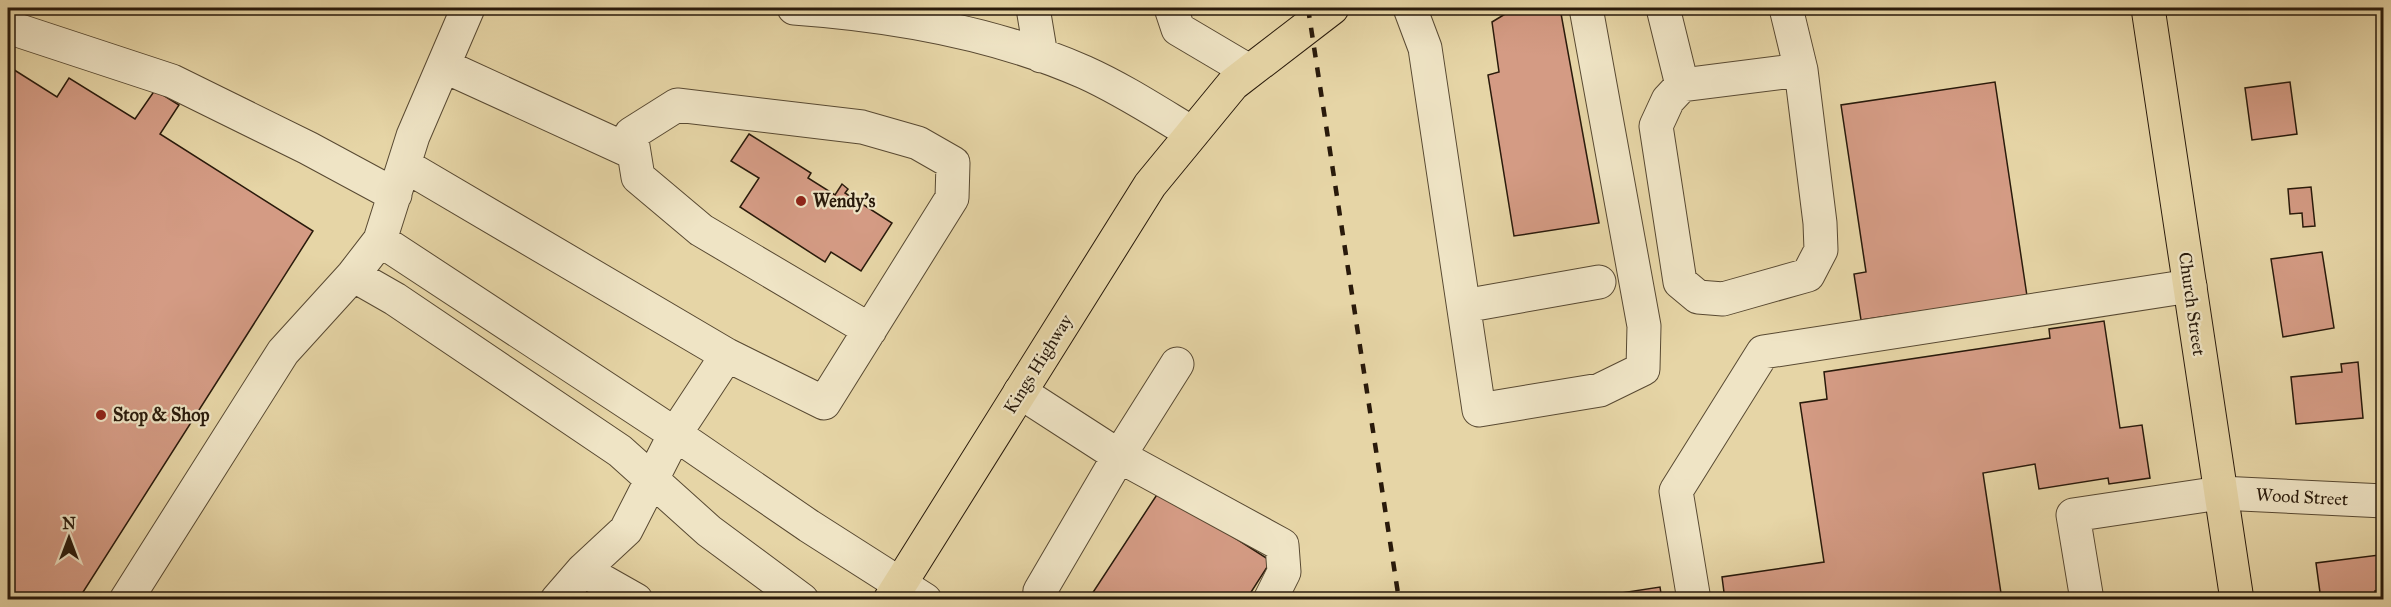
<svg xmlns="http://www.w3.org/2000/svg" width="2391" height="607" font-family="'IM FELL Great Primer',serif">
<style>
.building{fill:#d49b84;stroke:#291a0b;stroke-width:1.5}
.lines{fill:none;stroke-linecap:round;stroke-linejoin:round}
.minor-casing{stroke:#584932;stroke-width:35}
.major-casing{stroke:#291a0b;stroke-width:35}
.minor{stroke:#efe4c5;stroke-width:33}
.major{stroke:#e6d5a6;stroke-width:33}
.rail{stroke:#291a0b;stroke-width:4.5;stroke-dasharray:10 10;stroke-linecap:butt}
.poi-dot{fill:#8f2418;stroke:#efe4c5;stroke-width:2}
.labels{text-anchor:middle;stroke-width:4.5;stroke-linejoin:round;paint-order:stroke}
.poi-label{font-size:18px;font-weight:bold;fill:#291a0b;stroke:#efe4c5;text-anchor:start}
.street-label{font-size:18px;fill:#291a0b;stroke:#efe4c5}
</style>
<rect width="100%" height="100%" fill="#e6d5a6"/>
<filter id="stains"><feTurbulence type="fractalNoise" baseFrequency=".00333" numOctaves="4"/><feColorMatrix values="0 0 0 0 .2 0 0 0 0 .09 0 0 0 0 .02 0 0 0 .5 -.17"/></filter>
<radialGradient id="worn" r=".72"><stop offset=".6" stop-color="#630" stop-opacity="0"/><stop offset="1" stop-color="#630" stop-opacity=".3"/></radialGradient>
<path class="building" d="M 1515,8 L 1560,8 L 1599,223 L 1514,236 L 1488,75 L 1499,72 L 1492,22 Z
M 8,66 L 57,97 L 69,78 L 135,119 L 155,90 L 179,105 L 160,134 L 313,231 L 78,600 L 8,600 Z
M 1995,82 L 2027,296 L 1861,320 L 1854,274 L 1866,272 L 1841,105 Z
M 2290,82 L 2297,134 L 2252,140 L 2245,88 Z
M 749,134 L 811,173 L 808,178 L 835,195 L 842,184 L 848,189 L 845,193 L 892,223 L 861,271 L 831,252 L 825,262 L 740,207 L 759,178 L 731,161 Z
M 2311,187 L 2315,226 L 2303,227 L 2302,213 L 2290,214 L 2288,189 Z
M 2322,252 L 2334,328 L 2283,337 L 2271,259 Z
M 2104,321 L 2120,428 L 2142,425 L 2150,478 L 2109,484 L 2108,478 L 2039,489 L 2035,464 L 1983,473 L 2002,600 L 1725,600 L 1722,577 L 1824,562 L 1800,403 L 1827,399 L 1824,372 L 2050,338 L 2049,329 Z
M 2358,362 L 2363,418 L 2296,424 L 2291,377 L 2342,372 L 2341,364 Z
M 1160,490 L 1271,561 L 1246,600 L 1233,600 L 1228,596 L 1226,600 L 1088,600 Z
M 2379,555 L 2384,590 L 2375,591 L 2376,600 L 2321,600 L 2316,563 Z
M 1660,587 L 1662,600 L 1575,600 Z"/>
<g class="lines">
<g class="minor-casing">
<path id="minor" d="M 794,8 C 893,15 993,32 1084,72 C 1122,89 1157,112 1192,133
M 1033,8 L 1041,56
M 1171,8 L 1178,29 L 1249,71
M 1410,8 L 1425,48 L 1479,410 L 1600,390 L 1643,369 L 1644,326 L 1586,8
M 1663,8 L 1682,85 L 1801,70 L 1786,8
M 8,27 L 172,81 L 308,148 L 395,195
M 444,66 L 634,153
M 1682,85 L 1668,100 L 1656,126 L 1680,282 L 1698,297 L 1723,299 L 1808,275 L 1821,250 L 1820,223 L 1801,70
M 404,165 L 727,355 L 675,434 L 626,530 L 583,570 L 636,600
M 380,240 L 675,434 L 809,526 L 925,600
M 353,275 L 395,299 L 620,451 L 709,531 L 802,600
M 1464,306 L 1599,282
M 727,355 L 824,403 L 952,198 L 953,163 L 918,143 L 862,127 L 677,105 L 631,134 L 638,177 L 701,230 L 870,330
M 1020,392 L 1119,456 L 1177,364
M 126,600 L 283,352 L 353,275 L 380,240 L 413,136 L 468,8
M 557,600 L 583,570
M 1045,600 L 1040,591 L 1119,456 L 1282,545 L 1284,572 L 1270,600
M 1694,600 L 1676,491 L 1763,352 L 2190,286
M 2087,600 L 2073,515 L 2220,493 L 2384,501"/>
</g>
<g class="major-casing">
<path id="major" d="M 2148,8 L 2237,600
M 890,600 L 1150,185 L 1233,84 L 1332,8"/>
</g>
<use href="#minor" class="minor"/>
<use href="#major" class="major"/>
<path class="rail" d="M 1308,8 L 1399,600"/>
</g>
<g class="poi-dot">
<circle cx="801" cy="201" r="6"/>
<circle cx="101" cy="415" r="6"/>
</g>
<g class="labels">
<g class="poi-label">
<text x="813" y="207">Wendy's</text>
<text x="113" y="421">Stop &amp; Shop</text>
</g>
<g class="street-label">
<text transform="translate(2192 304) rotate(82)" y="6">Church Street</text>
<text transform="translate(1038 364) rotate(-58)" y="6">Kings Highway</text>
<text transform="translate(2302 497) rotate(3)" y="6">Wood Street</text>
</g>
</g>
<rect width="2391" height="607" fill="none" stroke="#e6d5a6" stroke-width="30"/>
<rect x="9" y="9" width="2373" height="589" fill="none" stroke="#291a0b" stroke-width="3"/>
<rect x="15" y="15" width="2361" height="577" fill="none" stroke="#291a0b" stroke-width="1.5"/>
<g transform="translate(69 538)" stroke="#efe4c5" stroke-width="4.5" paint-order="stroke">
<path d="M0-4.5L10 22L0 15L-10 22Z" fill="#291a0b"/>
<text y="-9" font-size="16" font-weight="bold" text-anchor="middle" fill="#291a0b">N</text>
</g>
<rect width="100%" height="100%" filter="url(#stains)"/>
<rect width="100%" height="100%" fill="url(#worn)"/>
</svg>
